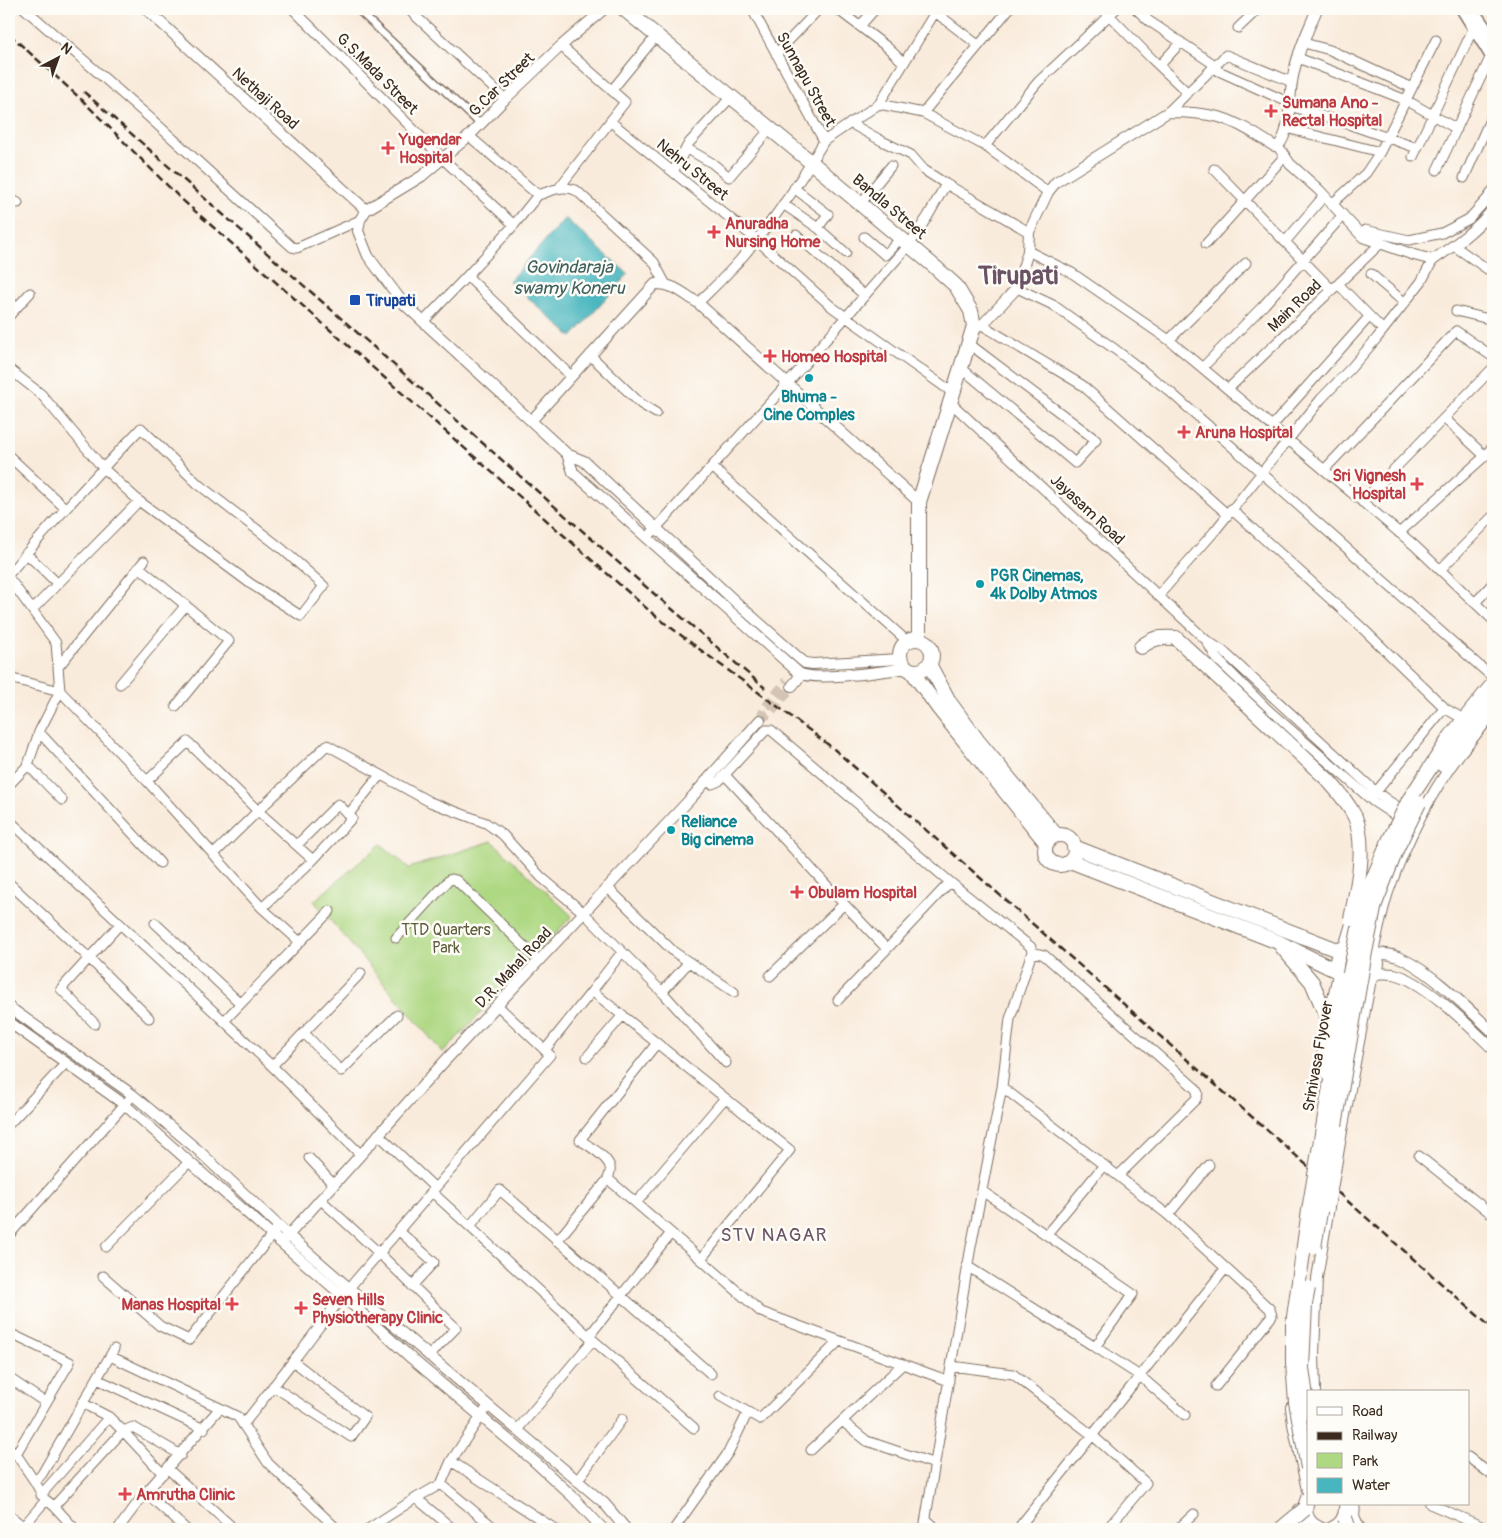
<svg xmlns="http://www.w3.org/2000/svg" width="1502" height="1538" font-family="Pangolin,sans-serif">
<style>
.green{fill:#afd883;stroke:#758150}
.water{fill:#47b6be;stroke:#41706e}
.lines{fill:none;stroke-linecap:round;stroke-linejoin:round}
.tertiary-tunnel{stroke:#d3c4b5;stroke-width:10;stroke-dasharray:10 5;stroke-linecap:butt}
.pedestrian-casing{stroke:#7e6e60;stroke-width:9}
.minor-casing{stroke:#7e6e60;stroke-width:11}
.tertiary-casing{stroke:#7e6e60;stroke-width:12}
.secondary-casing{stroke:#7e6e60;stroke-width:14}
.primary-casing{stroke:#7e6e60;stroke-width:16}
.pedestrian{stroke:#fff;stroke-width:6}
.minor{stroke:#fff;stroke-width:9}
.tertiary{stroke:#fff;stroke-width:10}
.secondary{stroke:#fff;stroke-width:11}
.primary{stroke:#fff;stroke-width:14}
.rail{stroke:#3b2a1e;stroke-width:2.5;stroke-dasharray:8 4;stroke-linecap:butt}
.tertiary-bridge-casing{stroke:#7e6e60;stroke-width:12;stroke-linecap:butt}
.primary-bridge-casing{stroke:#7e6e60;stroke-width:16;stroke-linecap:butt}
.tertiary-bridge{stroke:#fff;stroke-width:10}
.primary-bridge{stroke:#fff;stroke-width:14}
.health-dot{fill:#e0444e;stroke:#fdfcf7;stroke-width:2}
.transit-dot{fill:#1a4fb4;stroke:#fdfcf7;stroke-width:2}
.culture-dot{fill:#0f9aa8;stroke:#fdfcf7;stroke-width:2}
.labels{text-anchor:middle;stroke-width:5;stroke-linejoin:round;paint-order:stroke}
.street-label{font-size:16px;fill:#3b2a1e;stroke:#fdfcf7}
.health-label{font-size:16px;font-weight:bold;fill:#be3a42;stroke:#fdfcf7;text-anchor:start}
.transit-label{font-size:16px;font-weight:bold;fill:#164399;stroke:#fdfcf7;text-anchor:start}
.culture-label{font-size:16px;font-weight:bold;fill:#0d838f;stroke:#fdfcf7;text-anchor:start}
.park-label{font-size:16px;fill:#5e5e3c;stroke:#fdfcf7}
.water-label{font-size:18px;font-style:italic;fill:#40625e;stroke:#fdfcf7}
.quarter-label{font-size:19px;letter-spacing:1px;fill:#695364;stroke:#fdfcf7}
.town-label{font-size:26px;font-weight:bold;fill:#695364;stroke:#fdfcf7}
</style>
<rect width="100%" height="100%" fill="#fdfcf7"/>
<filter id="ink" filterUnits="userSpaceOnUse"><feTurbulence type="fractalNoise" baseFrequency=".02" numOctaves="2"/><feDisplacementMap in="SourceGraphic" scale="10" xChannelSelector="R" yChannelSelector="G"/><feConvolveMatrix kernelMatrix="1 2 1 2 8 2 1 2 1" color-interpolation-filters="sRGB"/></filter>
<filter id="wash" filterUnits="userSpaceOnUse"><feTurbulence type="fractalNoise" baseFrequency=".0096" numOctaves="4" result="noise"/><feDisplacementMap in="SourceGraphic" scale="20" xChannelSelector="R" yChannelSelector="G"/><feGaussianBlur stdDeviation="1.12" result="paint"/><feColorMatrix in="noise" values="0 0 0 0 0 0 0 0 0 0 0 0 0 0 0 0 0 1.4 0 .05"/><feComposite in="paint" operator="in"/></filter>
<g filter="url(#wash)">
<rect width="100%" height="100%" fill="#f9ebdb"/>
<path class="green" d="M 492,841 L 572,916 L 443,1053 L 314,901 L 381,844 L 409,868 Z"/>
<path class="water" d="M 565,218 L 628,274 L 572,337 L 509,281 Z"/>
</g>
<g filter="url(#ink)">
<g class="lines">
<path class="tertiary-tunnel" d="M 760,719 L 772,711 L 792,686
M 760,720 L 766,707 L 787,681"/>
<g class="pedestrian-casing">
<path id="pedestrian" d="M 357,9 L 480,124"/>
</g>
<g class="minor-casing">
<path id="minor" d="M 25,9 L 149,117 L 292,247 L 297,248 L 360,220
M 293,9 L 442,158 L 514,225
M 408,9 L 505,99
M 837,9 L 887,47 L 904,63
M 1103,9 L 1152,59 L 1188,93
M 1136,9 L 1149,21 L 1215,65
M 935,12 L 978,45
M 860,26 L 875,9
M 1238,28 L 1258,9
M 1304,43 L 1330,50 L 1412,88
M 776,54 L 819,9
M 1298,58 L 1406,100 L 1457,129
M 1160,65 L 1181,42
M 1212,68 L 1290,103
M 612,90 L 657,35
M 879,104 L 937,9
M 1290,106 L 1351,125 L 1417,148
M 1168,112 L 1226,55 L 1292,82
M 923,113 L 1009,9
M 610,121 L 757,240 L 832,307 L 952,392
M 1286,128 L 1380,152
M 469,136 L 538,195 C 551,191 564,184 577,191 L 654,262 L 665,283
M 824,141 L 879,104 L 923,113 L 985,146 L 1048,192
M 985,146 L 1038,82 L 1116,9
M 686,148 L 712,163 L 729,177 L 770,129
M 1413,157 L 1474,27
M 1214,169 L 1332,290
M 1437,170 L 1491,56
M 673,172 L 689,143 L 731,97
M 1464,178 L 1493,113
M 946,184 L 1029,232
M 559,188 L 625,102 L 561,46
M 794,188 L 828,214 L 818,228 L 846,253
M 538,195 L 514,225 L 467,276 L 571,376
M 9,198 L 18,203
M 783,204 L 818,228
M 860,204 L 891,166
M 1332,204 L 1366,173 L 1380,152 L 1436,40
M 1365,230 L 1409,240 L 1442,233 L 1469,219 L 1488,198 L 1493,190
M 796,235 L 864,295
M 864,237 L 885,255 L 901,238
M 1285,242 L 1324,196
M 1206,244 L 1284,157
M 1454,246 L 1493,273
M 1028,251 L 1072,273 L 1169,340 L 1414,545 L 1493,620
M 1371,274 L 1405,303
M 1338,284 L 1383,330
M 1017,288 L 1053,305 L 1116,350 L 1168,390 L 1491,676
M 698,303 C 712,289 726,276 739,261 C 771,224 800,183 824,141 L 752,9
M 1456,311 L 1493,320
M 9,316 L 30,293
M 423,322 L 467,276
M 982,325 L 1082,385 L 1227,514
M 1169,340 L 1246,263
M 590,355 L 641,404 L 656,413
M 960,367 L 1075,463 L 1096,440 L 968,343
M 1203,367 L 1264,305 L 1343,215
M 9,369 L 41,394 L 103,468 L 139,501 L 251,584 L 301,616 L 324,586 L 281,548 L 198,484 L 141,428 C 96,475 51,523 9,574
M 1228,389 L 1381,243
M 950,402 L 1206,640 L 1223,651 L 1376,792 L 1390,802 L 1407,812
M 1444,418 L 1485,456
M 1272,426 L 1369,317
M 9,456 L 65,508
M 712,467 L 907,641
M 1324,470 L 1456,331 L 1493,357
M 1362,502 L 1493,368
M 1231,509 L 1359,625 L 1446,709
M 1399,533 L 1485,456 L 1493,446
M 647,538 L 788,383 L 909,245 L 928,216 L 946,184 L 924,170 L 911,155 L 882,141 L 850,123
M 26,553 L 58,584
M 139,567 L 229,641 L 176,706
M 1440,570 L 1493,516
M 9,578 L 56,643 L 60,691 L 147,781 L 262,908 L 300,942
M 1159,595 L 1214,532 L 1321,399 L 1351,368 L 1377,338 L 1421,282 L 1433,260
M 1475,603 L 1493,583
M 32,610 L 139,501
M 1207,642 L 1217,659 L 1268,710 L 1374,802 L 1403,821
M 59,666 L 144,561
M 9,678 L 60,691 L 39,732
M 120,684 L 186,605
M 28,765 L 62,800
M 725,775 L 844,904 L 886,948 L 886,950 L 838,1000
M 147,781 L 188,742 L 258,811 L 327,745 L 430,802 L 486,823 L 503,835 L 541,877 L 584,913 L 665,995 L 726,1063
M 706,781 L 712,784 L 719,781 L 766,730 L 771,730 L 950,882 L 1031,947 L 1032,952 L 1010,1019 L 1002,1087 L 970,1252 L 924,1529
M 9,785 L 28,765 L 39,732 L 160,863
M 1376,792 L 1442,711 L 1446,709 L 1460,717
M 348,815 L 380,775
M 9,820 L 272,1066 L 360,1154
M 213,855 L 258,811 L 313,860
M 9,883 L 89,958 L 149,1018
M 608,888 L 674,952 L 734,992
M 262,908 L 313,860 L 352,818 L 338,804 L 297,845
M 155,923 L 240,1003
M 396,938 L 449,880 L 452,879 L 456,880 L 539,961
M 886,950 L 950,882
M 1032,952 L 1044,955 L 1195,1088 L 1198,1093 L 1196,1099 L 1118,1176
M 770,976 L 844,904
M 592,991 L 622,952
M 662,992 L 689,962
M 224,1021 L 330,911
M 95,1024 L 61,989 L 120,924
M 304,1033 L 341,1071 L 397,1015
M 545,1050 L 592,991 L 790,1150 L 701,1259
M 587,1057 L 623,1015
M 272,1066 L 361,973
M 1002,1087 L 1118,1176 L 1168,1215 L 1270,1309 L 1272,1316 L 1216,1386
M 9,1124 L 66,1063
M 378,1134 L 435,1188
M 1419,1156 L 1493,1215
M 309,1158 L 333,1184
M 608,1179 C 609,1176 611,1170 610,1167 C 607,1156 589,1146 580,1140 L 657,1043
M 982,1191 L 1133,1294 L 1095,1347 L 1140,1376 L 1185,1415
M 432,1192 L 593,1340 L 694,1428
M 320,1199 L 379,1253 L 456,1328 L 429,1356
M 636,1203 L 725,1098
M 1168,1215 L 1209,1165
M 470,1226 L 500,1190 L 711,1374
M 399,1231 L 434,1262 L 412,1286
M 671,1233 L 761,1312 L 949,1381
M 9,1235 L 133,1095
M 1046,1235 L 1104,1165
M 557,1241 L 608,1179 L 671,1233 L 589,1336
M 106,1247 L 189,1162
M 967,1266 L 1095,1347
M 103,1276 L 160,1326 L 189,1340 L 279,1226
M 9,1333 L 70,1362 L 16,1454
M 110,1356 L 220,1408 L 142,1497 L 118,1529
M 293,1361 L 349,1288 L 550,1055 L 497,1005
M 951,1366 L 1013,1374 L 1092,1435 L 1146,1483 L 1107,1529
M 9,1378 L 46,1403
M 97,1379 L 204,1429
M 720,1396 L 760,1419 L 839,1341
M 82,1403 L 109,1417 L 123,1431 L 133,1427 L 181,1455
M 488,1406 L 451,1461 L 555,1529
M 220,1408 L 238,1417 L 268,1463 L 337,1529
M 842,1421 L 867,1441 L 935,1464
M 243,1425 L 293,1361 L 365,1417 L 351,1437 L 273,1386
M 517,1430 L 593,1340
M 9,1448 L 16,1454 L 35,1482 L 44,1498
M 811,1450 L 903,1364
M 1468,1457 L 1493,1476
M 168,1469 L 230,1525
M 577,1481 L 622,1419
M 35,1482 L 42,1474 L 114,1349
M 441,1484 L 451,1461
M 146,1493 L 186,1529
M 41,1495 L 109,1417
M 416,1498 L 453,1529
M 1430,1504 L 1488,1529
M 54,1506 L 75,1529
M 9,1515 L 24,1527
M 926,1519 L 937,1529
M 21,1529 L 46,1500 L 54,1506 L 123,1431 L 163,1474
M 368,1529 L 416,1498 L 441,1484 L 492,1526
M 674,1529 L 728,1453 L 748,1412
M 1020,1529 L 1020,1526 L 1225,1269
M 1178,1529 L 1194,1514"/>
</g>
<g class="tertiary-casing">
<path id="tertiary" d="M 146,9 L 366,210
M 1278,146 L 1290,164 L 1319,190 L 1363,237 L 1414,255 L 1433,260 C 1455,245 1477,229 1493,209
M 366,210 L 360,220 L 358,231 L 368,256 L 403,303 L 567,454 L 584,461 L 739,605 L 800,659 L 805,663 L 813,664 L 900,659
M 366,210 L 422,176 L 469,136 L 505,99 L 561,46 L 604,9
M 974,326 L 982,325 L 1017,288 L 1028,251 L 1029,232 L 1048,192 L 1056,182 L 1168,112 C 1185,112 1202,113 1219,117 C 1239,123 1257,135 1274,146 L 1278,146 C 1291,132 1289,101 1292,82 C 1293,75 1295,67 1297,60 C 1302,42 1310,26 1317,9
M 531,421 L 655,284 C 673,283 684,294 698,303 L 919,502
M 567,454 L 573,472 L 799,673 C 815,682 885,671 907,668
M 792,686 L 801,675
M 1344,947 L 1354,914
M 1373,951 C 1378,932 1382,911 1388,892 C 1405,844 1430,793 1461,752 C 1472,739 1483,726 1493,713
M 1374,954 C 1382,953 1390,954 1398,957 C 1429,969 1468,1009 1493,1032
M 1375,973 C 1381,974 1388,973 1394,974 C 1425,981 1470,1027 1493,1049
M 9,1007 L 133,1095 L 199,1151 L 288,1235 L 349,1288 L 604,1503 L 626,1529
M 9,1022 L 125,1105 L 272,1235 L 343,1296 L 411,1358 L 534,1461 L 572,1496 L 603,1529
M 1342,1131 L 1371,979
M 285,1239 L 443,1063 L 693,796 L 760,720
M 1315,1392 L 1314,1354 L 1317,1278 L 1329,1207
M 1291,1407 L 1293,1424 L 1307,1490
M 1299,1509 L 1302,1523 L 1307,1529
M 1354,1516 L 1360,1529
M 1347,1529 C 1353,1522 1356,1514 1354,1504"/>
</g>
<g class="secondary-casing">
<path id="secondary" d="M 1462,9 L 1493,59
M 1472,9 L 1493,39"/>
</g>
<g class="primary-casing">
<path id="primary" d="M 624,9 L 812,163 L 935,267 L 956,286 L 971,311 L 974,326 L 919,502 L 919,639
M900 655a16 16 0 1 1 32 0a16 16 0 1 1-32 0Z
M 1141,647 C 1154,637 1160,637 1176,638
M 929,664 L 950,703 L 978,741 L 1056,835
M 911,670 L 939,709 L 1047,844
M 1443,765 L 1470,728 L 1493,700
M 1409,800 L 1451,736 L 1493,684
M1045 850a15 15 0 1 1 30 0a15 15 0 1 1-30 0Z
M 1074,847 L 1340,951
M 1070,861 L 1278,942 L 1337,971 C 1343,983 1357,990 1369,980 C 1374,975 1377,969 1377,963 C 1375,935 1332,936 1337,971
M 1282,947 L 1312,982 L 1332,1029
M 1308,1498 C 1302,1511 1306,1524 1320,1529
M 1332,1529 C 1343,1525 1347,1516 1346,1504"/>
</g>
<use href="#pedestrian" class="pedestrian"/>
<use href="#minor" class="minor"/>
<use href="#tertiary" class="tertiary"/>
<use href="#secondary" class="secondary"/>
<use href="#primary" class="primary"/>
<path class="rail" d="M 9,34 L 82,100 L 179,197 L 652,613 C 712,660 775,703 835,750 L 1493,1329
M 84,92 L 645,586 L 765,688"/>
<g class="tertiary-bridge-casing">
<path id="tertiary-bridge" d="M 1329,1207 L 1342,1131"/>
</g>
<g class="primary-bridge-casing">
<path id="primary-bridge" d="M 1176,638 L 1327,779 C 1338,791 1348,803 1355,817 C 1367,846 1357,889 1351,919
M 1331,1078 L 1322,1065 L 1339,979
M 1314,1247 L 1365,952 L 1375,904 L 1397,848 L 1419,803
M 1308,1288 L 1305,1304 L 1302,1368 L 1308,1411
M 1308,1468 L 1296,1402 L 1293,1363 L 1293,1324 L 1309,1210 L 1346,993 L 1365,898 L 1389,841 L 1409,800
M 1345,1518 L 1349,1529
M 1281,1529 L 1305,1509"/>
</g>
<use href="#tertiary-bridge" class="tertiary-bridge"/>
<use href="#primary-bridge" class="primary-bridge"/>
</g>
</g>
<g class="health-dot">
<path d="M1268.5 103.5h5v5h5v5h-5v5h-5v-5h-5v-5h5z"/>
<path d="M385.5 140.5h5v5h5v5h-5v5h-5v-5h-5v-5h5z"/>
<path d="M711.5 224.5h5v5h5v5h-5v5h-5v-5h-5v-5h5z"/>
<path d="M767.5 348.5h5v5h5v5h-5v5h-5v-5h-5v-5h5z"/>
<path d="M1181.5 424.5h5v5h5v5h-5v5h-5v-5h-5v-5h5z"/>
<path d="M1414.5 476.5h5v5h5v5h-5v5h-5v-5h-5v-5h5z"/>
<path d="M794.5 884.5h5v5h5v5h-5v5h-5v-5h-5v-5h5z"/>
<path d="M229.5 1296.5h5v5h5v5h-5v5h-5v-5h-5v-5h5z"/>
<path d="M298.5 1300.5h5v5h5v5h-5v5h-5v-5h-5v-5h5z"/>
<path d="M122.5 1486.5h5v5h5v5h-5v5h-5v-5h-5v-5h5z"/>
</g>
<rect class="transit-dot" x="349" y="294" width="12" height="12" rx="2.5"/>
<g class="culture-dot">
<circle cx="809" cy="378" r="5"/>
<circle cx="980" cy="584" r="5"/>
<circle cx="671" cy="830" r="5"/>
</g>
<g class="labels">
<g class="street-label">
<text transform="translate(378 73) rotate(45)" y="6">G.S.Mada Street</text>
<text transform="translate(807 79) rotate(61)" y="6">Sunnapu Street</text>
<text transform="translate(501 84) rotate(-44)" y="6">G.Car Street</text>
<text transform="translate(266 98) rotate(42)" y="6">Nethaji Road</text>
<text transform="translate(693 169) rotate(39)" y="6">Nehru Street</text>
<text transform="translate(890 206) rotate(40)" y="6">Bandla Street</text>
<text transform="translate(1294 305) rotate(-44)" y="6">Main Road</text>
<text transform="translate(1088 509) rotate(43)" y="6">Jayasam Road</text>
<text transform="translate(513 967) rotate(-47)" y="6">D.R. Mahal Road</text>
<text transform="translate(1317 1056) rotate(-80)" y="6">Srinivasa Flyover</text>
</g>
<g class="health-label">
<text x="1282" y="108">Sumana Ano -<tspan x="1282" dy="18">Rectal Hospital</tspan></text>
<text x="399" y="145">Yugendar<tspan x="399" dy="18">Hospital</tspan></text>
<text x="725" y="229">Anuradha<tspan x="725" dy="18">Nursing Home</tspan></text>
<text x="781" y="362">Homeo Hospital</text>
<text x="1195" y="438">Aruna Hospital</text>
<text x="1406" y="481" text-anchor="end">Sri Vignesh<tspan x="1406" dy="18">Hospital</tspan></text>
<text x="808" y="898">Obulam Hospital</text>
<text x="312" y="1305">Seven Hills<tspan x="312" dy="18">Physiotherapy Clinic</tspan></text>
<text x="221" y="1310" text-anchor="end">Manas Hospital</text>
<text x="136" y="1500">Amrutha Clinic</text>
</g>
<g class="transit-label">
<text x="366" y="306">Tirupati</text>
</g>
<g class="culture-label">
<text x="809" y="402" text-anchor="middle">Bhuma -<tspan x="809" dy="18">Cine Comples</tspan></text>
<text x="990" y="581">PGR Cinemas,<tspan x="990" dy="18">4k Dolby Atmos</tspan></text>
<text x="681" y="827">Reliance<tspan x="681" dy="18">Big cinema</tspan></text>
</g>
<g class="park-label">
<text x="446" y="935">TTD Quarters<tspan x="446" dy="18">Park</tspan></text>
</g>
<g class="water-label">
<text x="569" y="273">Govindaraja<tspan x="569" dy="21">swamy Koneru</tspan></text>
</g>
<g class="quarter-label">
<text x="774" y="1241">STV NAGAR</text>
</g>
<g class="town-label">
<text x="1018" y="284">Tirupati</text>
</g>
</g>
<rect width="1502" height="1538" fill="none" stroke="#fdfcf7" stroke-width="30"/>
<rect x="1307" y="1390" width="162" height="115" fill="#fdfcf7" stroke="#afa8a0"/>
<rect x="1317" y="1407" width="25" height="8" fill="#ffffff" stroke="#afa8a0"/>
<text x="1352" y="1416" font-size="15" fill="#3b2a1e">Road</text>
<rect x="1317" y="1432" width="25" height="8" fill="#3b2a1e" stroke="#afa8a0"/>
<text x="1352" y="1440" font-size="15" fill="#3b2a1e">Railway</text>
<rect x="1317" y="1453" width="25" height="15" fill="#afd883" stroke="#afa8a0"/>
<text x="1352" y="1466" font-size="15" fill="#3b2a1e">Park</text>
<rect x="1317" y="1478" width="25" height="15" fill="#47b6be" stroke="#afa8a0"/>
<text x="1352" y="1490" font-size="15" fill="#3b2a1e">Water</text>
<g transform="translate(58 58) rotate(41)" stroke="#fdfcf7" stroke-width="4" paint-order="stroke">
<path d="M0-4L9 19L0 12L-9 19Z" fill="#3b2a1e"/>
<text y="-8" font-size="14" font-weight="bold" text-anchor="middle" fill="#3b2a1e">N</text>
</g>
</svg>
